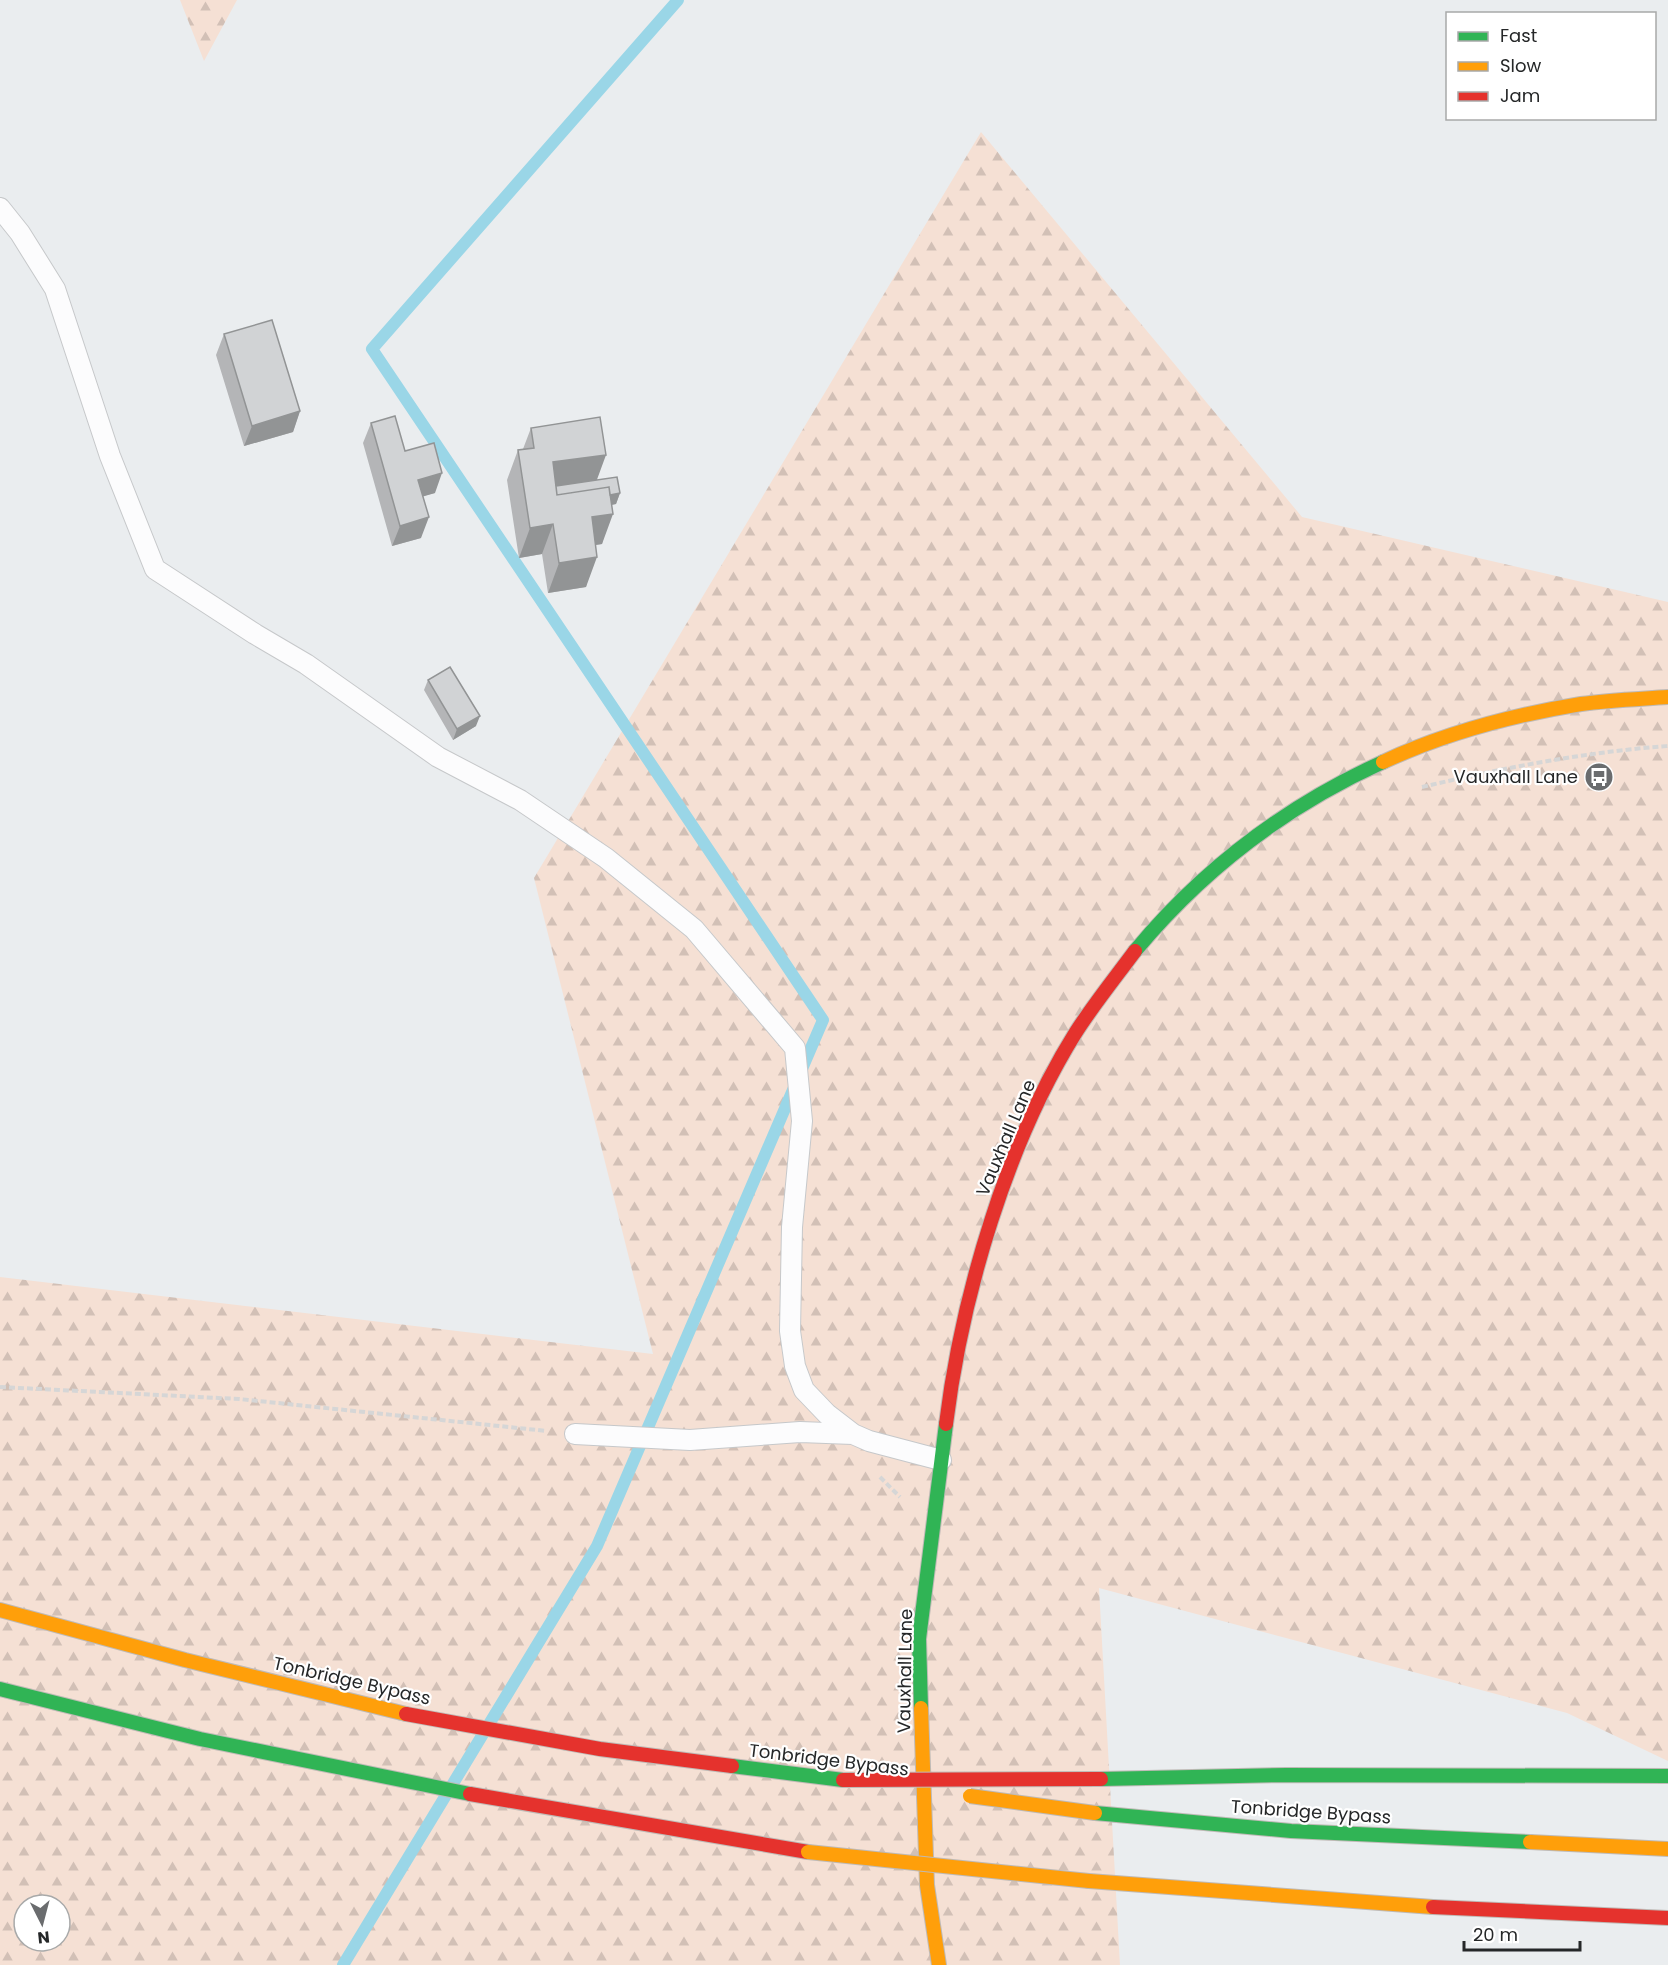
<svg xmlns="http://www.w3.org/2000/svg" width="1668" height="1965" font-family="Poppins,sans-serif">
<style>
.forest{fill:url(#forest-firs);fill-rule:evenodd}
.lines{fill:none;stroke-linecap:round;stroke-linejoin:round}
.stream{stroke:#9ad6e7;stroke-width:12}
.lane-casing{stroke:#c6c8ca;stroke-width:22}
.fast-casing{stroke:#bfbab6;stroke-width:16}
.slow-casing{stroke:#bfbab6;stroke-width:16}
.jam-casing{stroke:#bfbab6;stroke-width:16}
.path{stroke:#d6d6d6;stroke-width:4;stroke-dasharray:6 3;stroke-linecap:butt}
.lane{stroke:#fcfcfd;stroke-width:20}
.fast{stroke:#30b455;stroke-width:14}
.slow{stroke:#ff9f0a;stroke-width:14}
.jam{stroke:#e5322d;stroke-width:14}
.slow-bridge-casing{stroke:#bfbab6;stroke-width:16;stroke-linecap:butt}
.jam-bridge-casing{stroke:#bfbab6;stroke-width:16;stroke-linecap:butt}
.slow-bridge{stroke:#ff9f0a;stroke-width:14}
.jam-bridge{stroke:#e5322d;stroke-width:14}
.wall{fill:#b4b5b7}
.shaded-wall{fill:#929495}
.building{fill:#d1d3d5;stroke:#929495;stroke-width:1.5}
.labels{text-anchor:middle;stroke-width:4.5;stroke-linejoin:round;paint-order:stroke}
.poi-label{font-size:18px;fill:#252728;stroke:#fff;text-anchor:end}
.street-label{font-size:18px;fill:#252728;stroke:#fff}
</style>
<defs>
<pattern id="forest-firs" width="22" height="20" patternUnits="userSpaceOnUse" patternTransform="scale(1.5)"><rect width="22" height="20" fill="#f5e0d4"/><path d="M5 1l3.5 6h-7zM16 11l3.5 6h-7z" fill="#d2c0b6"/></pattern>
</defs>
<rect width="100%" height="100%" fill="#eaedef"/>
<path class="forest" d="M 180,0 L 237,0 L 204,61 Z
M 981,132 L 1302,517 L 1668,602 L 1668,1761 L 1567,1713 L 1099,1588 L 1120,1965 L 0,1965 L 0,1277 L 653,1354 L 534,878 ZM 24,1905 L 60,1905 L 60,1941 L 24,1941 Z"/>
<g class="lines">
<path class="stream" d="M 343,1965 L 597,1546 L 823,1020 L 372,349 L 678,0"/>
<g class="lane-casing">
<path id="lane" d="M 0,208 L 20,233 L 55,289 L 110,456 L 155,569 L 255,634 L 306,664 L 438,757 L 520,800 L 606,858 L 694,929 L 795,1048 L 802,1121 L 792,1227 L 790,1331 L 795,1366 L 804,1390 L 827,1414 L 853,1434 L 869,1441 L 941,1460
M 575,1434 L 690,1440 L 800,1432 L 853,1434"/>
</g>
<g class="fast-casing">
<path id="fast" d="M 1135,951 C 1203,869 1286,806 1383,762
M 0,1689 L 200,1739 L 470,1794
M 921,1708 L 919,1639 L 946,1424
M 732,1766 L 843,1780
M 1101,1779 L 1287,1775 L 1668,1776
M 1095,1813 L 1291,1831 L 1530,1842"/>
</g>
<g class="slow-casing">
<path id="slow" d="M 1383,762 C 1445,733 1513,715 1581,704 C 1609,700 1639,699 1668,697
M 0,1610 L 185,1660 L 406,1714
M 921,1708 L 927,1885 L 939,1965
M 1530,1842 L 1668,1849
M 1089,1881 L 1433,1907"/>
</g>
<g class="jam-casing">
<path id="jam" d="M 946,1424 C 962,1295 1007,1142 1076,1032 C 1094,1004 1115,978 1135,951
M 406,1714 L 600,1749 L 732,1766
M 470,1794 L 808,1852
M 1433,1907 L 1668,1918"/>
</g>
<path class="path" d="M 1422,787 C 1503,768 1585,752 1668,746
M 0,1387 L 239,1399 L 547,1431
M 880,1477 L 900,1497"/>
<use href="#lane" class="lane"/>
<use href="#fast" class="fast"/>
<use href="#slow" class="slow"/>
<use href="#jam" class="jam"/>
<g class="slow-bridge-casing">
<path id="slow-bridge" d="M 970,1796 L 1095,1813
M 808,1852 L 1089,1881"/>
</g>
<g class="jam-bridge-casing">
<path id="jam-bridge" d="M 843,1780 L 1101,1779"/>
</g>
<use href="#slow-bridge" class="slow-bridge"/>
<use href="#jam-bridge" class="jam-bridge"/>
</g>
<path class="wall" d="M 224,334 L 300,411 L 293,432 L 244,446 L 216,355 Z
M 371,423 L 405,451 L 435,493 L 423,496 L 421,538 L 392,546 L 363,443 Z
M 531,428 L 597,480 L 620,493 L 616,504 L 612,505 L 602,544 L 596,545 L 586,587 L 548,593 L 542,554 L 519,558 L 507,480 L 518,450 L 523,449 Z
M 428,680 L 476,726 L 453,740 L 424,690 Z"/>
<path class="shaded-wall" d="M 300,411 L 293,432 L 244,446 L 252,426 Z
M 606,455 L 595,485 L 542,492 L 553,462 Z
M 442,473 L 435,493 L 411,500 L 418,480 Z
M 620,493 L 616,504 L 555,514 L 559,504 Z
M 613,514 L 602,544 L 581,547 L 592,517 Z
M 429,517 L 421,538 L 392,546 L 400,526 Z
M 553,524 L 542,554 L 519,558 L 530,528 Z
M 597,557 L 586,587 L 548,593 L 559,563 Z
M 480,716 L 476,726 L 453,740 L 457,729 Z"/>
<path class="building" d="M 272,320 L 300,411 L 252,426 L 224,334 Z
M 395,416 L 405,451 L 434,443 L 442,473 L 418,480 L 429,517 L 400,526 L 371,423 Z
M 600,417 L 606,455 L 553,462 L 557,495 L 609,487 L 613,514 L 592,517 L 597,557 L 559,563 L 553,524 L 530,528 L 518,450 L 534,448 L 531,428 Z
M 617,477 L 620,493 L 610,495 L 609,487 L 557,495 L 556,486 Z
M 450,667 L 480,716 L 457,729 L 428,680 Z"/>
<defs>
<g id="bus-disc" transform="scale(1.5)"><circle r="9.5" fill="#6a6c6e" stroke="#fff"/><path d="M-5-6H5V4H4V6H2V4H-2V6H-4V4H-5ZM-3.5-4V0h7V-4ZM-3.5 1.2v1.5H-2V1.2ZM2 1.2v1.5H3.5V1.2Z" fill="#fff"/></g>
</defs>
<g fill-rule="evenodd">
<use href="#bus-disc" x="1599" y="777"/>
</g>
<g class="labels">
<g class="poi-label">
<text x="1578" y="783">Vauxhall Lane</text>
</g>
<g class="street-label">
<text transform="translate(1006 1138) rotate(-67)" y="6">Vauxhall Lane</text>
<text transform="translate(905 1671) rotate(-89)" y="6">Vauxhall Lane</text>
<text transform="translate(352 1681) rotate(13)" y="6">Tonbridge Bypass</text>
<text transform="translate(829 1760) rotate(7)" y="6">Tonbridge Bypass</text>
<text transform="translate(1311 1812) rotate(4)" y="6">Tonbridge Bypass</text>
</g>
</g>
<rect x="1446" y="12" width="210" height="108" fill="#ffffff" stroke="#a8a9a9" stroke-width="1.5"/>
<rect x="1458" y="32" width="30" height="9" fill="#30b455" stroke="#a8a9a9" stroke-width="1.5"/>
<text x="1500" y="42" font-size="18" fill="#252728">Fast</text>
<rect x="1458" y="62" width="30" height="9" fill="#ff9f0a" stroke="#a8a9a9" stroke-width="1.5"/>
<text x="1500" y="72" font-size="18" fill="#252728">Slow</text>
<rect x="1458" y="92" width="30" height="9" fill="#e5322d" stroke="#a8a9a9" stroke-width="1.5"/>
<text x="1500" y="102" font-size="18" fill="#252728">Jam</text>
<g transform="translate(42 1923) rotate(174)"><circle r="28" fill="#ffffff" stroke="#a8a9a9" stroke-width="1.5"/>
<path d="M0-4.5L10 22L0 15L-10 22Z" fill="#6a6c6e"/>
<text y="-9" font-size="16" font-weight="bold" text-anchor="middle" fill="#252728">N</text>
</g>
<path d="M1464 1941v9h116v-9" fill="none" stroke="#252728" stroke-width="3"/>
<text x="1473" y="1941" font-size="18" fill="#252728" stroke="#ffffff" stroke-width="4.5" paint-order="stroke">20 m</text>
</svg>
